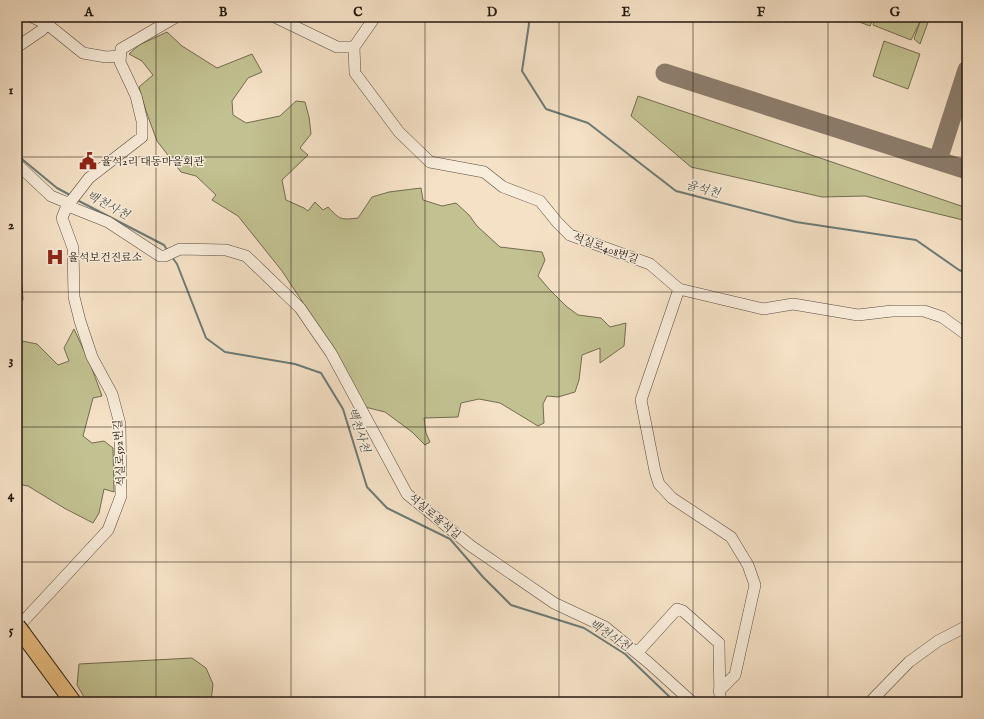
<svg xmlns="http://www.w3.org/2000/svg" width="984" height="719" font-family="'IM FELL English','Noto Serif KR',serif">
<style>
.green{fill:#c2c191;stroke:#726c50}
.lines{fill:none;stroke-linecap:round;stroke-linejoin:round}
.stream{stroke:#6c7a76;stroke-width:2}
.taxiway{stroke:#8c7c6b;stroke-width:19}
.minor-casing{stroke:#584a3e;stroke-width:12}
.highway-casing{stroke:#231810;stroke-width:18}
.minor{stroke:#f8ecda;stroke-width:11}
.highway{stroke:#eac083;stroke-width:16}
.highway-bridge-casing{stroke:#231810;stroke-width:18;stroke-linecap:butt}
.highway-bridge{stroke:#eac083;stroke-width:16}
.grid{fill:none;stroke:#231810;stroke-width:1;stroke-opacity:0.55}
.labels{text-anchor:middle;stroke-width:3;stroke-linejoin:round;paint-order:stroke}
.poi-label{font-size:11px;fill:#231810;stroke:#f8ecda;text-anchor:start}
.street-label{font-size:11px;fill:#231810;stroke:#f8ecda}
.water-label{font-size:12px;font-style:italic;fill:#4e514c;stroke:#f8ecda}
.neatline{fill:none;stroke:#231810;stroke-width:1.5}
.grid-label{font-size:13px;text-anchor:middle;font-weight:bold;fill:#231810}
</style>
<rect width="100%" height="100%" fill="#f5e1c6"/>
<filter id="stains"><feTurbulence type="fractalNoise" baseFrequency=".005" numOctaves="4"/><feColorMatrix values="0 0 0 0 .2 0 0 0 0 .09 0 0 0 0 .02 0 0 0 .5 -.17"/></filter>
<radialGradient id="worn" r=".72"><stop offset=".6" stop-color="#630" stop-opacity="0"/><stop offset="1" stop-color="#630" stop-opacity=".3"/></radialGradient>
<path class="green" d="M 846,17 L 874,17 L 870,26 Z
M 876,17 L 910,17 L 920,21 L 921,19 L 916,17 L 930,17 L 920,44 L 914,39 L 920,22 L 911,40 L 873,25 Z
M 167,32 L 182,46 L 217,68 L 252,54 L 262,72 L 248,78 L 232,101 L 233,115 L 246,123 L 280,116 L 296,101 L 305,102 L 309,117 L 311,134 L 300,148 L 308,155 L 282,180 L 286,200 L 304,208 L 308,211 L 315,202 L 323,210 L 328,207 C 340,220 341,220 358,218 L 372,197 L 389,192 L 421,188 L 423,200 L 442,206 L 456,203 L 469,215 L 477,226 L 500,247 L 542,252 L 545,260 L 538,276 L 549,289 L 566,306 L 578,315 L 601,318 L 610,327 L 626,323 L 624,346 L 600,363 L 600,348 L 582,355 L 579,380 L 575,392 L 558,397 L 547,396 L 543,404 L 544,423 L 538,426 L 500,403 L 479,399 L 461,403 L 458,417 L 424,418 L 426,433 L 430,442 L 425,445 L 412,432 L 385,412 L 361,406 L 331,345 L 282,271 L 238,216 L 212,200 L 216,195 L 196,176 L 181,172 L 157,141 L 146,111 L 139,87 L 153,75 L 142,61 L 129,54 L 139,45 Z
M 884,41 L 920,54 L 908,89 L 873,76 Z
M 638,96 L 967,208 L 967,221 L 865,196 L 822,197 L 691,167 L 631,116 Z
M 17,281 L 22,285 L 23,300 L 17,304 Z
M 74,329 L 91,366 L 102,396 L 93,398 L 83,436 L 92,443 L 104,441 L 113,448 L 114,492 L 104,489 L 99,513 L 93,523 L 64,508 L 28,486 L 17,484 L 17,340 L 37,344 L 58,365 L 69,361 L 64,348 Z
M 192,658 L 206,668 L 213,684 L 211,702 L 197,702 L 196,700 L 185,700 L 183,702 L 87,702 L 77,685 L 79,664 Z"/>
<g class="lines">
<path class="stream" d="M 528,17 L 529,24 L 522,71 L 546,109 L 588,123 L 676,191 L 796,222 L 916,240 L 959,270 L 967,273
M 17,155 L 57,188 L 70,195
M 77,200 L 164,245 L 168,251
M 172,257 L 177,264 L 206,338 L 225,352 L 295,364 L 321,373 L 343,409 L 367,487 L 387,508 L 450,539 L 483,577 L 511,605 L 584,628 L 625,654 L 675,702"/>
<path class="taxiway" d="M 665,73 L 967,170
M 938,160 L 967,70"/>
<g class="minor-casing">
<path id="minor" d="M 32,17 L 47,24 L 83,53 L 106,57 L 120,56
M 275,17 L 337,47 L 354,47
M 375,17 L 354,47 L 355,73 L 399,132 L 430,162 L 484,172 L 503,187 L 540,201 L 557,222 L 570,235 L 650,264 L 679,289 L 763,309 L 793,304 L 858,315 L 892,311 L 924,311 L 942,317 L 967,335
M 17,47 L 42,30 L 47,24
M 17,164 L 51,196 L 68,203 L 73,208 L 108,222 L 160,256 L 165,256 L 180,249 L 226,250 L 246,256 L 300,308 L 331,353 L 407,494 L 471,546 L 554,603 L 605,627 L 649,663 L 692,702
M 68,203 L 72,200 L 89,178 L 142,137 L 142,121 L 136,96 L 120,62 L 121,49 L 176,17
M 679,289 L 641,400 L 655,471 L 659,484 L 672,498 L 731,537 L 748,565 L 755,585 L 735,675 L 719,691
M 17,628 L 108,530 L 121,496 L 120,424 L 112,394 L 92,357 L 80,321 L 74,297 L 73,248 L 62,218 L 68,203
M 637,653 L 677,609 L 683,611 L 719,643 L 720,702
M 870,702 L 909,662 L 938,641 L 967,626"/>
</g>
<g class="highway-casing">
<path id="highway" d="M 23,634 L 73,702"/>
</g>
<use href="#minor" class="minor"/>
<use href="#highway" class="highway"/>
<g class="highway-bridge-casing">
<path id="highway-bridge" d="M 17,626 L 23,634"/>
</g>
<use href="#highway-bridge" class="highway-bridge"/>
</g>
<path class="grid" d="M 156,17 L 156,702M 291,17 L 291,702M 425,17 L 425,702M 559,17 L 559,702M 693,17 L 693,702M 828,17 L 828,702M 17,157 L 967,157M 17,292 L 967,292M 17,427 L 967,427M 17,562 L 967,562"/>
<defs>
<g id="civic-bare" transform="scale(1.38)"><path d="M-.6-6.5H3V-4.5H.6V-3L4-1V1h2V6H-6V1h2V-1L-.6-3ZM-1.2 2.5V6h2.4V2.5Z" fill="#8f2418" stroke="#f8ecda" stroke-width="2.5" paint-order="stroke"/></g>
<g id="hospital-bare" transform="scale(1.38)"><path d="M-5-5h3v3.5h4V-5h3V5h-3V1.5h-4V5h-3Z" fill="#8f2418" stroke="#f8ecda" stroke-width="2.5" paint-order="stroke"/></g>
</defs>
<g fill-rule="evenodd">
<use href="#civic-bare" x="88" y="161"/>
<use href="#hospital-bare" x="55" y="257"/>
</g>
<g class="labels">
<g class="poi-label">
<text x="101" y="165">율석2리 대동마을회관</text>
<text x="68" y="261">율석보건진료소</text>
</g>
<g class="street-label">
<text transform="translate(606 248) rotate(20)" y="4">석실로408번길</text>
<text transform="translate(119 453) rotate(-93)" y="4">석실로592번길</text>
<text transform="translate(435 516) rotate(40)" y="4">석실로율석길</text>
</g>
<g class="water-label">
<text transform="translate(703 189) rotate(15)" y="4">율석천</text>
<text transform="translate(108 205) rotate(28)" y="4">백천사천</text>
<text transform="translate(359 430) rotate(72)" y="4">백천사천</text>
<text transform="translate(610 635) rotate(33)" y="4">백천사천</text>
</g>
</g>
<rect width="984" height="719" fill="none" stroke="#f5e1c6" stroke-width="44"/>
<rect x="22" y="22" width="940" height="675" class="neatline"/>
<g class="grid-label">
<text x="89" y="16">A</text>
<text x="223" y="16">B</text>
<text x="358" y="16">C</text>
<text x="492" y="16">D</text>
<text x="626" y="16">E</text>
<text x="761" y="16">F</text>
<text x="895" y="16">G</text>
<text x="11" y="94">1</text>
<text x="11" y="229">2</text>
<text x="11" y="364">3</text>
<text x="11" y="499">4</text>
<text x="11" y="634">5</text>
</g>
<rect width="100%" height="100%" filter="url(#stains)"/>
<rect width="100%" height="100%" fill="url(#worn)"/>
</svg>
